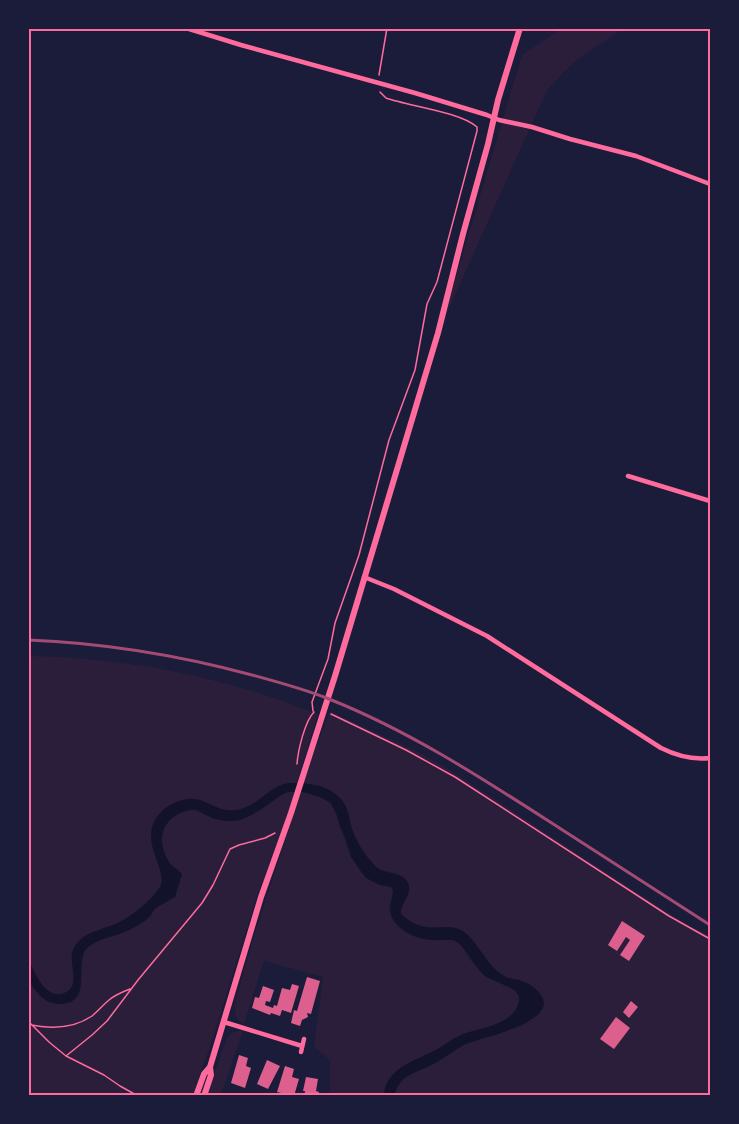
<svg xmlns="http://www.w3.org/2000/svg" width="739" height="1124" font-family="Karla,sans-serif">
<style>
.green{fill:#2a1e3b}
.water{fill:#12122b}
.building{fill:#dd5f8e}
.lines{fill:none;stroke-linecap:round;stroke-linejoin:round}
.path{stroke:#ff6b9d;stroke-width:1.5}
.minor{stroke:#ff6b9d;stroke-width:4.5}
.tertiary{stroke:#ff6b9d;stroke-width:6}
.rail{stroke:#a44b75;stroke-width:3}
.neatline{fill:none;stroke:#ff6b9d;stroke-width:2}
</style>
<rect width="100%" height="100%" fill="#1b1b3a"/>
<path class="green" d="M 561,29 L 622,29 L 574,62 L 547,90 L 442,324 L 522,55 Z
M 29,656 C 129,658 224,677 318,714 L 288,812 L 255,902 L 213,1038 L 193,1095 L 29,1096 Z
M 330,711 L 418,752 L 447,768 L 670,914 L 687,924 L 710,936 L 710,1095 L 395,1095 L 396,1088 L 406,1077 L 434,1064 L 466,1043 L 496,1035 L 525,1024 L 543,1005 C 543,993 531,983 520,980 C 514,978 508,979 502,975 C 485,964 477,940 462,931 C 449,923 434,930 421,926 C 413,924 407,919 401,914 L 401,907 L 409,892 L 397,874 L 378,869 L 364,853 L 353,833 L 348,811 L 342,800 L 322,786 L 303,783 L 311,759 Z
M 301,792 C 310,793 324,797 331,804 C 336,811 337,819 340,826 C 349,851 359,885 391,887 L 393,890 C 393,897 388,904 390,912 C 394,931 417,939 433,940 C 440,940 449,938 455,941 C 464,945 466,956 472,962 C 477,968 485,972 491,976 C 494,979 498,982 502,984 C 509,989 521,989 519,1001 C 516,1025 476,1028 459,1036 C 450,1039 444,1046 436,1050 C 415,1061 386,1068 384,1095 L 330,1096 L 330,1060 L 314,1047 L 323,977 L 264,961 L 244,1024 C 235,1020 234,1013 235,1003 L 253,939 Z
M 238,1031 L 243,1031 L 221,1095 L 206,1096 L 227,1038 L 232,1033 Z"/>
<path class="water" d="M 288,783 C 308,783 334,785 345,805 C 348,811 349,818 350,823 C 355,840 364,855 376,867 C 385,875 403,871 408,883 C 413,894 400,903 401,914 C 407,919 413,924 421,926 C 434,930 449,924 461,930 C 476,938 485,963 501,974 C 510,981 519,978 530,985 C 579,1018 484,1036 466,1044 C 455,1049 446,1057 435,1063 C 426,1068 415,1071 406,1077 C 400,1081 396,1088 395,1095 L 384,1095 C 386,1068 415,1061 436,1050 C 445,1045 453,1038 463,1034 C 482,1028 509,1026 518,1005 C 526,987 496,984 485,976 C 474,967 467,948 456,941 C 451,939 447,940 443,940 C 425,941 409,937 397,924 C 382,908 398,896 391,887 L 380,885 L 366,878 L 362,873 L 351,857 L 345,837 L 339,824 L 337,815 L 330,802 L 320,797 L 303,792 L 288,792 L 283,794 C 270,803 255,815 240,820 C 230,822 217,821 208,816 C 204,815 200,811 196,810 C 190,809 183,812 178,814 C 159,825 158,844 169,862 C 172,867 178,869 182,874 L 175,897 C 169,901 161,904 155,909 C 154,910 151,915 150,916 C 145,922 137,926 131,929 C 118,936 99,938 88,947 C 72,961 96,1005 58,1004 C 47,1003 42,998 35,990 C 27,981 29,972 28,960 C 35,972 44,997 61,994 C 84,989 67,962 73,950 C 74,946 79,941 81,939 C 90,931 104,929 115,924 C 130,918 151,901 160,887 C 170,869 133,838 163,810 C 167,806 174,803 179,801 C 205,792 212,813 236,810 C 256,808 268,787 288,783 Z"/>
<path class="building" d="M 622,921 L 645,936 L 629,961 L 620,955 L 630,940 L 626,937 L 617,951 L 608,945 Z
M 307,977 L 320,981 L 311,1014 L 307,1013 L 308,1017 L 302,1020 L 300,1026 L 291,1023 L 294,1010 L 297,1011 Z
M 292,984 L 299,986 L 291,1013 L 282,1010 L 280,1016 L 271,1013 L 270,1015 L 252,1008 L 255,997 L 259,998 L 263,986 L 274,990 L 270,1002 L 266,1001 L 265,1005 L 273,1008 L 274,1005 L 277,1006 L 282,988 L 290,990 Z
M 631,1001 L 638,1007 L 629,1018 L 623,1012 Z
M 616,1017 L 630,1028 L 614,1049 L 600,1039 Z
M 239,1055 L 248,1058 L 246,1066 L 251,1068 L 245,1088 L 231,1083 Z
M 267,1060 L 280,1066 L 268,1089 L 257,1084 Z
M 285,1066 L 294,1069 L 292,1077 L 299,1079 L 294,1096 L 277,1092 Z
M 306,1077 L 318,1079 L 316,1091 L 319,1092 L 318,1096 L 304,1096 L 305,1091 L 303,1091 Z"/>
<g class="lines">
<path class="path" d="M 379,75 L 387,28
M 313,711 L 312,702 L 328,659 L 335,623 L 359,555 L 389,440 L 415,370 L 427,304 L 437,282 L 477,131 L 477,127 C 461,112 408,106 386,98 L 380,92
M 331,714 L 406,750 L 455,777 L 669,916 L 710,939
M 297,764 C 298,750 305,721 314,712
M 28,1021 L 49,1042 L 66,1056 L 104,1075 L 120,1086 L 138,1096
M 28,1024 C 49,1029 73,1029 92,1016 C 98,1011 103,1005 109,1000 C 115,995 122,992 130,989
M 66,1056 L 92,1035 L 107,1021 L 138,980 L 202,903 L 213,885 L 230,849 L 239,845 L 265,838 L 275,833"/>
<path class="minor" d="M 186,28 L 241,45 L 415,93 L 487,115 L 499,120 L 532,127 L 570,139 L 636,156 L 710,184
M 628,476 L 710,501
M 364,577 L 394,589 L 487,636 L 661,748 C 677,756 693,760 710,758
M 224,1022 L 302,1046
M 301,1052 L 304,1039"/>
<path class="tertiary" d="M 196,1096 L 204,1074 L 210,1067
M 204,1096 L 211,1075 L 210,1067 L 261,897 L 291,813 L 335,676 L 438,333 L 463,234 L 488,144 L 498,100 L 520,28"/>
<path class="rail" d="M 28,640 C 105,643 178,655 252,675 C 278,682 304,689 329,699 C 407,730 477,775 547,820 C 601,855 656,890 710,925"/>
</g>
<rect width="739" height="1124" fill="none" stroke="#1b1b3a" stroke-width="60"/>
<rect x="30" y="30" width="679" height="1064" class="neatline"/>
</svg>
